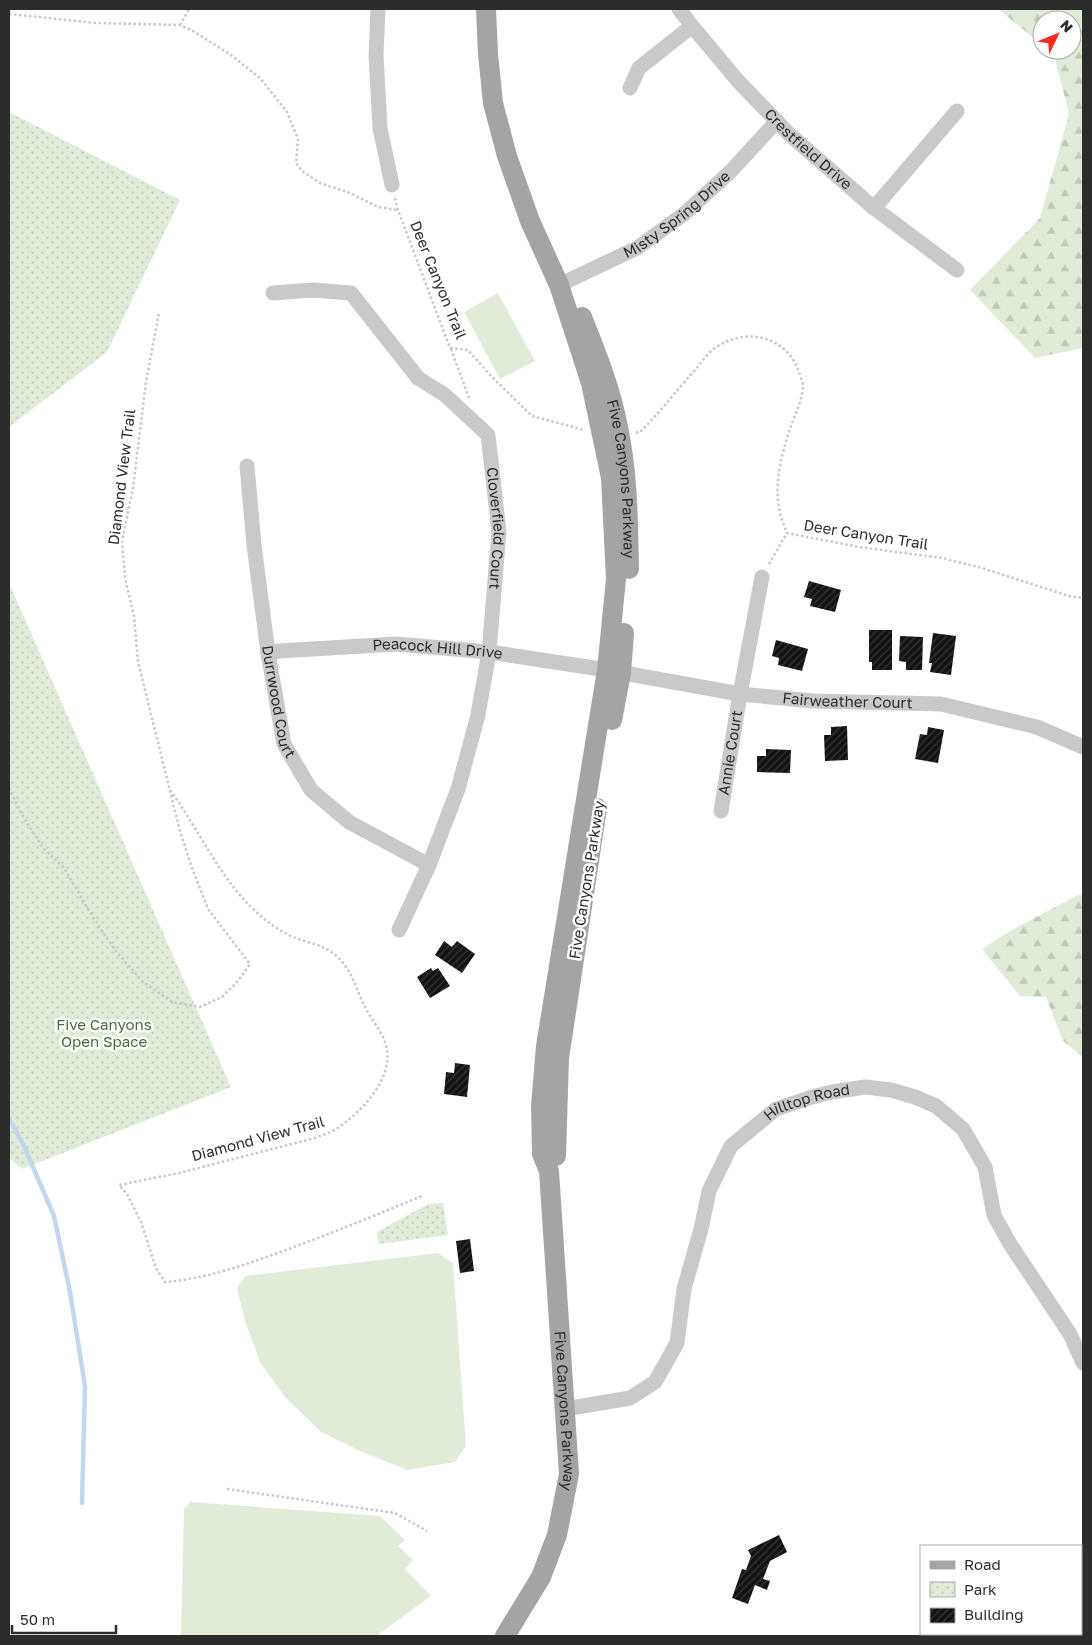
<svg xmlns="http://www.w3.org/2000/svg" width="1092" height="1645" font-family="'Golos Text',sans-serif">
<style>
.grass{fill:#e0ecd8}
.forest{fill:url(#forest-firs)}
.park{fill:url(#park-dots)}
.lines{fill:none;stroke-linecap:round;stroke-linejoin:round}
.stream{stroke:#c2d7ee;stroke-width:4.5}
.building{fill:url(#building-hatch)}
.path{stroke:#c9c9c9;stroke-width:2.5;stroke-dasharray:2.5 2.5;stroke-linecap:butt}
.minor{stroke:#c9c9c9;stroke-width:15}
.major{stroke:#a4a4a4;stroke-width:20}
.labels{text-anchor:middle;stroke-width:5;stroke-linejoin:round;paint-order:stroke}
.street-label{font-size:15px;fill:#2c2c2c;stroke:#fff}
.park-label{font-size:15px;fill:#486c36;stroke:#fff}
</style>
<defs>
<pattern id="forest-firs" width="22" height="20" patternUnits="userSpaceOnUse" patternTransform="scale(1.25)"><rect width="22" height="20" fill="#e0ecd8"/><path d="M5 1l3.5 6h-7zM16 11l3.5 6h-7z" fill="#c0cbba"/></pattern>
<pattern id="park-dots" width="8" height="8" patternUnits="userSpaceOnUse" patternTransform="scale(1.25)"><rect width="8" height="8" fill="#e0ecd8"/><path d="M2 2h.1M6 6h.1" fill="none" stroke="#c0cbba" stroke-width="1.8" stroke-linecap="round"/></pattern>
<pattern id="building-hatch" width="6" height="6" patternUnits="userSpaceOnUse" patternTransform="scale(1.25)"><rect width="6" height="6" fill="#131313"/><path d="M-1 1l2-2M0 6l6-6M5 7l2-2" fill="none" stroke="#363636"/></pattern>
</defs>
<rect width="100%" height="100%" fill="#fff"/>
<path class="grass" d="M 498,293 L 535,361 L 500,379 L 464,312 Z
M 438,1253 L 453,1263 L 466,1446 L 455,1462 L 407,1470 L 360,1451 L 321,1432 L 284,1396 L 260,1362 L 245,1321 L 237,1288 L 245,1276 Z
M 190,1502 L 380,1516 L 405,1540 L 398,1546 L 413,1560 L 405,1569 L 431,1596 L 376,1636 L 181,1636 L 184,1509 Z"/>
<path class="forest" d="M 998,9 L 1083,9 L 1083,348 L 1035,358 L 970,290 L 1040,218 L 1069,114 L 1054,55 L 1048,50 L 1072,50 L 1072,20 L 1042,20 L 1042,45 Z
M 1083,894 L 1083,1057 L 1063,1041 L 1046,997 L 1020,996 L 982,949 L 1010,931 L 1076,896 Z"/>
<path class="park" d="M 9,112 L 180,200 L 107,352 L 9,427 Z
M 9,583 L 231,1087 L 22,1169 L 9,1158 Z
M 443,1203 L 448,1235 L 379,1244 L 377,1232 L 428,1204 Z"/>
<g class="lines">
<path class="stream" d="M 9,1118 L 24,1146 L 54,1216 L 70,1292 L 85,1386 L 82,1503"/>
</g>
<path class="building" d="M 809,581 L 841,590 L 835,612 L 810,606 L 812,599 L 804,597 Z
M 869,630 L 892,630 L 892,670 L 872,670 L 872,662 L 869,662 Z
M 933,633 L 956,636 L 951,675 L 930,672 L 932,663 L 929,663 Z
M 900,636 L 923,637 L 922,670 L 906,670 L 906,662 L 899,661 Z
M 776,640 L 808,649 L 802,671 L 778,665 L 779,658 L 772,656 Z
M 847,726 L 848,760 L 825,761 L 824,735 L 831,735 L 831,727 Z
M 928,727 L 944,730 L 938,763 L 915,759 L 920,734 L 927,735 Z
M 766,749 L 791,750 L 790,773 L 757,772 L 757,756 L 766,756 Z
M 444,941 L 452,947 L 457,941 L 475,954 L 462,973 L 435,955 Z
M 431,968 L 433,971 L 438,968 L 450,986 L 430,998 L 417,977 Z
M 455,1063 L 470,1065 L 467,1097 L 444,1094 L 446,1072 L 454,1073 Z
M 470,1239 L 474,1271 L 460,1273 L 456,1241 Z
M 779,1535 L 787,1552 L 770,1561 L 763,1579 L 770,1581 L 767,1590 L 755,1585 L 748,1604 L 732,1598 L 742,1569 L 746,1570 L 751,1556 L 748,1550 Z"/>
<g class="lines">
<path class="path" d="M 9,14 L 96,23 L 180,25 L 193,31 L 231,55 L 261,79 L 287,112 L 298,139 L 296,163 L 302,171 L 320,183 L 350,193 L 378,207 L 397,210
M 180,25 L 189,9
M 395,198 L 398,210 L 450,348 L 468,350 L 492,377 L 532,416 L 584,430
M 451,349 L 469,398
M 636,432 L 639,433 C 660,413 677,389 697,368 C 702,361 708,353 715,348 C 745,327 786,335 799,372 C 800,376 803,382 803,386 C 803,396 796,413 792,423 C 783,449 774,479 779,508 C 780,516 784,525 787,533 L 859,547 L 942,558 L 982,568 L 1069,596 L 1083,598
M 769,564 L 787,533
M 9,788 L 22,815 L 43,848 L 64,868 L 94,919 L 115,950 L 142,981 L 172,1002 L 200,1007 L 222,997 L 238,981 L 250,964 L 208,909 L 192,868 L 180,831 L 138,662 L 134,616 L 125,578 L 122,541 L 133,488 L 146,382 L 159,313
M 170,790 C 197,827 216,870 247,903 C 261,917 275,929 293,937 C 307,943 322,944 334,954 C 352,968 356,990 366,1009 C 373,1022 385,1035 387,1050 C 392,1080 360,1114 336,1129 C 330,1133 322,1135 315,1138 L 179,1173 L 119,1185 L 127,1194 L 141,1222 L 156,1268 L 165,1282 C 205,1279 245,1265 283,1251 C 330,1234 376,1215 422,1196
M 227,1489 L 395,1513 L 427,1531"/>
<g class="minor">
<path d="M 378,9 L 376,55 L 380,128 L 392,185"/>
<path id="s1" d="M 679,9 L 692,26 L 738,81 L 789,134 L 874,208 L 957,270"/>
<path d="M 630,88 L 639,68 L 692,26"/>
<path d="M 874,208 L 957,111"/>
<path id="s2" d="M 559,285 L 637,248 L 684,214 L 730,172 L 777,121"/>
<path id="s3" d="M 273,293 L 313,290 L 351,293 L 418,378 L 445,395 L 488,435 L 499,532 L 489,652 L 478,715 L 458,789 L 429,865 L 399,930"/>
<path id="s4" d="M 247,466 L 254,545 L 268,653 L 284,744 L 311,790 L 349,822 L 429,865"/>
<path id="s5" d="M 268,653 L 279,651 L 396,644 L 489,652 L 607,670 L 740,694 L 813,701 L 941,704 L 1037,727 L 1083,747"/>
<path id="s6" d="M 721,811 L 740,694 L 762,577"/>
<path id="s7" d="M 565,1409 L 630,1398 L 655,1382 L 677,1343 L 684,1289 L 701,1229 L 709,1191 L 731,1146 L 776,1109 L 812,1097 L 832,1092 L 865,1087 L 891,1090 L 915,1097 L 936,1106 L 963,1129 L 985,1167 L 994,1215 L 1010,1244 L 1070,1334 L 1083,1363"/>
</g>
<g class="major">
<path id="s8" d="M 486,9 L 488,54 L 493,103 L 507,156 L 530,221 L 559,285 L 591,383 L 611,478 L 616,579 L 607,670 L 546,1046 L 541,1106 L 542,1154 L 549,1171 L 569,1474 L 557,1535 L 541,1577 L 505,1636"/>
<path id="s9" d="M 582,317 C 596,352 611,389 618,427 C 628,474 628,521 629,569"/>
<path d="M 612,720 L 621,673 L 624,633"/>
<path d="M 556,1156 L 559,1058 L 597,808"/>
</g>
</g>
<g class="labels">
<g class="street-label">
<text dy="5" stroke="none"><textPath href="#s1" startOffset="191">Crestfield Drive</textPath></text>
<text dy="5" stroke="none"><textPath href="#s2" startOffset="138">Misty Spring Drive</textPath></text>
<text transform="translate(438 280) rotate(68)" y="5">Deer Canyon Trail</text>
<text transform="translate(122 477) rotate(-83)" y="5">Diamond View Trail</text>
<text dy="5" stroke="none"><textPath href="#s9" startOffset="168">Five Canyons Parkway</textPath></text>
<text dy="5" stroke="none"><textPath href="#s3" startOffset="371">Cloverfield Court</textPath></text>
<text transform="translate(866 535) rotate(9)" y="5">Deer Canyon Trail</text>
<text dy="5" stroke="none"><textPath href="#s5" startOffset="170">Peacock Hill Drive</textPath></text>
<text dy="5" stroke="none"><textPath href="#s4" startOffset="238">Durrwood Court</textPath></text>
<text dy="5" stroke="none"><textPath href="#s5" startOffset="584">Fairweather Court</textPath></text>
<text dy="5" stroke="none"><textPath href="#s6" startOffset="59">Annie Court</textPath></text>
<text transform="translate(587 880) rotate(-81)" y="5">Five Canyons Parkway</text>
<text dy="5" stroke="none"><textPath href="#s7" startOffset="436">Hilltop Road</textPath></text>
<text transform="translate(258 1139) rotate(-15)" y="5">Diamond View Trail</text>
<text dy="5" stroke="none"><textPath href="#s8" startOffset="1429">Five Canyons Parkway</textPath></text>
</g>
<g class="park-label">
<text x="104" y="1030">Five Canyons<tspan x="104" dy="17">Open Space</tspan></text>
</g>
</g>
<rect width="1092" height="1645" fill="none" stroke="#2c2c2c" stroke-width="20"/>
<rect x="920" y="1545" width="162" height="90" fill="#ffffff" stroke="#ababab"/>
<rect x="930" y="1561" width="25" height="8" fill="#a4a4a4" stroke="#ababab"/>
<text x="964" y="1570" font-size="15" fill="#2c2c2c">Road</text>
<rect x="930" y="1582" width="25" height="15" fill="url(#park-dots)" stroke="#ababab"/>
<text x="964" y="1595" font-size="15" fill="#2c2c2c">Park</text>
<rect x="930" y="1608" width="25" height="15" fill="url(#building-hatch)" stroke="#ababab"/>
<text x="964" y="1620" font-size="15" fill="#2c2c2c">Building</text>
<g transform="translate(1057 35) rotate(47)"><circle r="24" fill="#ffffff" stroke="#ababab"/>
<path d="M0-4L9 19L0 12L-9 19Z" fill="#f5291d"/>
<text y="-8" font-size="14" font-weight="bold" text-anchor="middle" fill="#2c2c2c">N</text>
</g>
<path d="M12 1625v8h104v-8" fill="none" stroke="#2c2c2c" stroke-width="2.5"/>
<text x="20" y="1625" font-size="15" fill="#2c2c2c" stroke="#ffffff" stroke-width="4" paint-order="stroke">50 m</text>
</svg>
